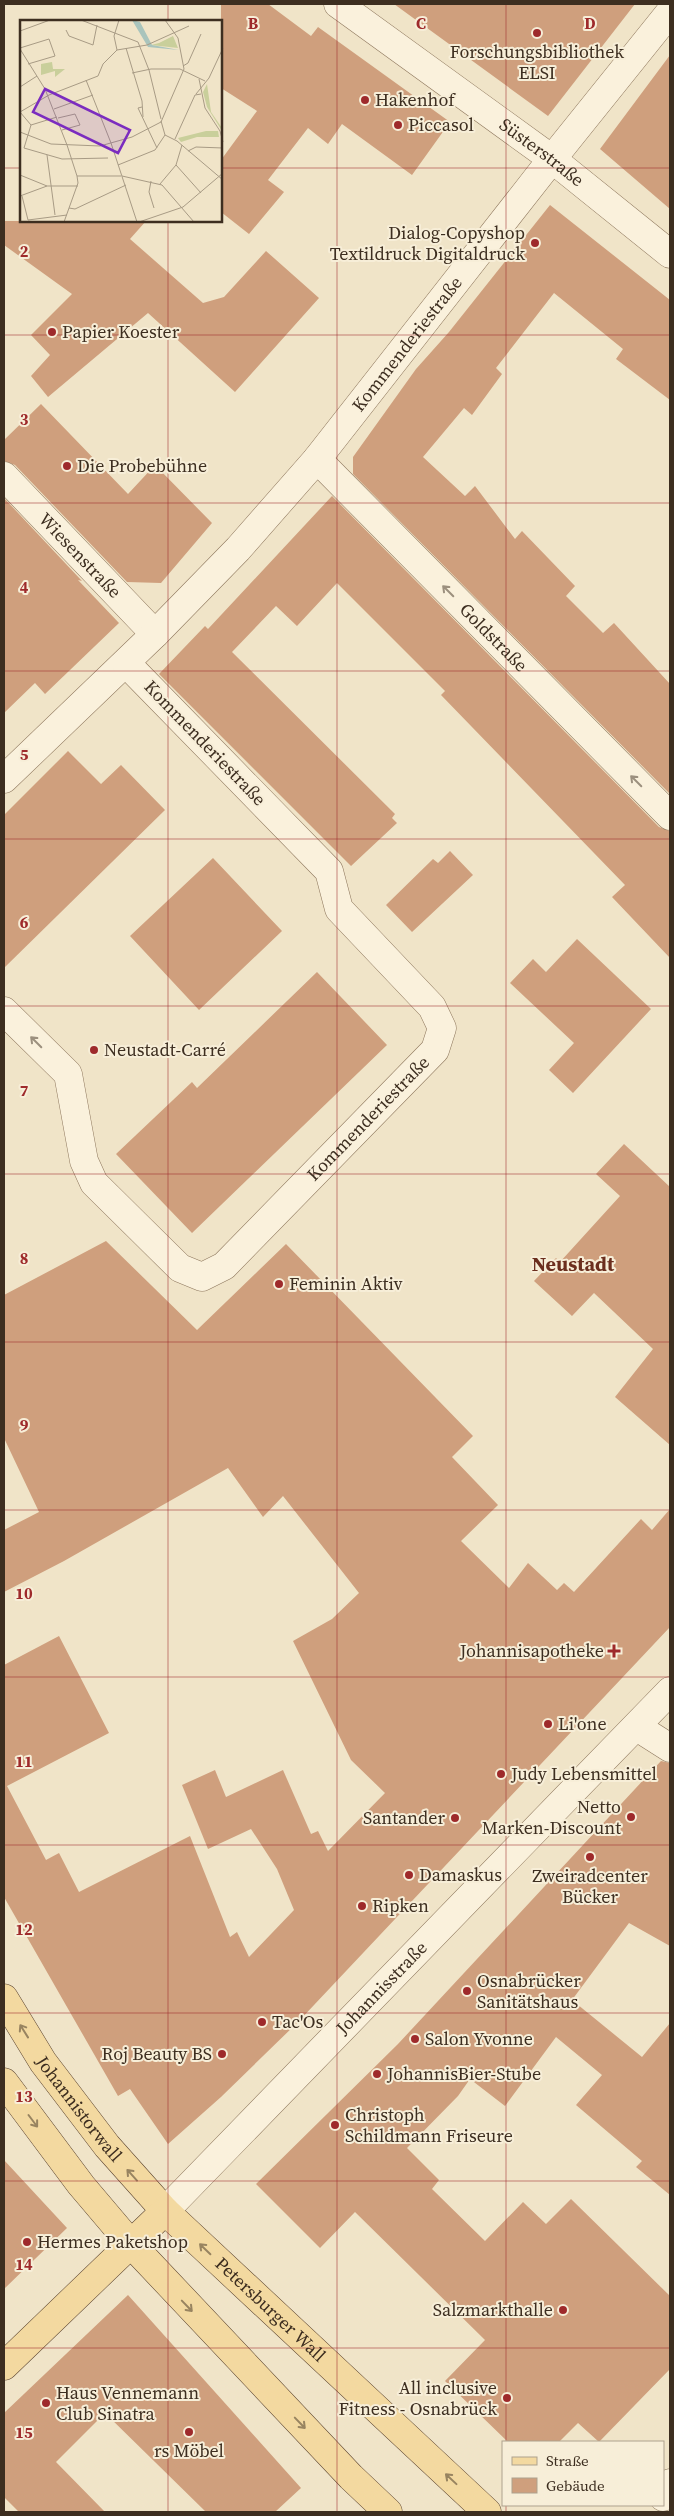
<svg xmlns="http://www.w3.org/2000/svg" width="674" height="2516" font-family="'Source Serif 4',serif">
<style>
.building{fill:#cf9f7d}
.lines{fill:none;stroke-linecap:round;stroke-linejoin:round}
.minor-casing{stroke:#8d765c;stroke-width:29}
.major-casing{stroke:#5b4430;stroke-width:29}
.minor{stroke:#faf1dc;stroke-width:28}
.major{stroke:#f3d9a0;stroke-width:28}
.oneway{stroke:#9c907e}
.oneway2{stroke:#988460}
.grid{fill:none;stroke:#9e2a2b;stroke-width:1;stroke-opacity:0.55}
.poi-dot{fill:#9e2a2b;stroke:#f7eed8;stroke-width:2}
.labels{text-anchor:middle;stroke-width:4;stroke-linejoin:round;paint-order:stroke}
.poi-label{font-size:18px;fill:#3d2e20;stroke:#f7eed8;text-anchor:start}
.street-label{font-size:18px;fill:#3d2e20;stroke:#f7eed8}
.quarter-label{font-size:20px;font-weight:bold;fill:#6b2e1e;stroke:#f7eed8}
.inset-road{fill:none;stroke:#a89b85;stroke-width:1}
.view{fill:#7b2cbf;fill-opacity:0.15;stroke:#7b2cbf;stroke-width:2.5}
.inset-edge{fill:none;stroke:#3d2e20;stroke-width:2.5}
.grid-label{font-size:16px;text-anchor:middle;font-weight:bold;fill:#9e2a2b;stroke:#f7eed8;stroke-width:4;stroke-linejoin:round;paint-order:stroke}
</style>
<rect width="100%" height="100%" fill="#f0e4c8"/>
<path class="building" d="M 221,4 L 268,4 L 311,36 L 318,27 L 450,122 L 412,175 L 342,124 L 328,144 L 308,128 L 268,180 L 284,192 L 249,234 L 221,212 L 221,160 L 257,111 L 221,88 Z
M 394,4 L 635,4 L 548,116 Z
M 670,55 L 670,209 L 600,149 Z
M 550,205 L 670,300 L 670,400 L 616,359 L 623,349 L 554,293 L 496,368 L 502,374 L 472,415 L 464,408 L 423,457 L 465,496 L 475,486 L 515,539 L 522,531 L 575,586 L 566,596 L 603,633 L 614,623 L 670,684 L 670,794 L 353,474 L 353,457 L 416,369 L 449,332 Z
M 4,221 L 146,221 L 130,239 L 203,303 L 224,297 L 266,251 L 319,298 L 235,392 L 148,313 L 48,397 L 31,376 L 50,355 L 31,335 L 72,294 L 4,245 Z
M 41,404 L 128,494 L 155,465 L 212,523 L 161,583 L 127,582 L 15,465 L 4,461 L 4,440 Z
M 332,496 L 659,827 L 670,831 L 670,958 L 612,897 L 625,885 L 441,695 L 445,691 L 337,583 L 297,626 L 276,606 L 232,652 L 395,814 L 392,818 L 397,823 L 351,866 L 159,674 L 205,626 L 208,629 Z
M 4,498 L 82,581 L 78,580 L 119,623 L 45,694 L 35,683 L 4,713 Z
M 68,751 L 101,784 L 121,765 L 165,810 L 4,968 L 4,815 Z
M 450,851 L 473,875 L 412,932 L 386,905 L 433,859 L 438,863 Z
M 213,858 L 282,931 L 199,1010 L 130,936 Z
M 577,939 L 651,1009 L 573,1093 L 549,1070 L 574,1043 L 510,983 L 533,959 L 546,972 Z
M 317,972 L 387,1045 L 192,1233 L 116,1154 L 192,1082 L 197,1088 Z
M 624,1144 L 670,1187 L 670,1445 L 615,1397 L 653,1349 L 594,1293 L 572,1316 L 534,1281 L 556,1258 L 560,1262 L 620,1196 L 596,1174 Z
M 106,1241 L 197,1330 L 286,1244 L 473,1436 L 452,1457 L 498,1505 L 461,1541 L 509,1588 L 528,1563 L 557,1590 L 564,1583 L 574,1592 L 641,1519 L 652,1530 L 670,1509 L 670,1627 L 298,2022 L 221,2097 L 168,2144 L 130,2089 L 118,2096 L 4,1897 L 4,1665 L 59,1636 L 109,1733 L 7,1786 L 46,1860 L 59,1853 L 79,1892 L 190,1836 L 230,1937 L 237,1932 L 249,1957 L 294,1910 L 277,1869 L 251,1829 L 208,1849 L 182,1785 L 215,1770 L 226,1797 L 283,1770 L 311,1834 L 318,1831 L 328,1851 L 385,1793 L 351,1760 L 293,1641 L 332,1619 L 359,1593 L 283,1496 L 263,1517 L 228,1468 L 64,1561 L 4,1592 L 4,1530 L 39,1512 L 4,1438 L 4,1295 Z
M 661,1761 L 670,1763 L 670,1946 L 629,1923 L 572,2000 L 642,2057 L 670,2023 L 670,2195 L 636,2167 L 642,2161 L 576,2105 L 602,2075 L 556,2037 L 505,2106 L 470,2079 L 458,2096 L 407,2148 L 439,2180 L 432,2189 L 485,2241 L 523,2202 L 546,2224 L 571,2199 L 670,2296 L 670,2369 L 599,2442 L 578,2423 L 559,2442 L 508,2442 L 445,2381 L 485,2340 L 355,2212 L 320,2248 L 256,2184 L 398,2044 Z
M 4,2160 L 67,2228 L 4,2289 Z
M 128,2295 L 301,2488 L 275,2512 L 206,2512 L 105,2413 L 56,2462 L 105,2512 L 19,2512 L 4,2497 L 4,2413 Z"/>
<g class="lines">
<g class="minor-casing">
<g id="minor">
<path id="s1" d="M 338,4 L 552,159 L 670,254"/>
<path id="s2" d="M 317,459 L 670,816"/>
<path id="s3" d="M 4,476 L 155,634"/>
<path id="s4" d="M 4,779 L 155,634 L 238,549 L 317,459 L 552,159 L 670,12"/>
<path id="s5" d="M 4,1011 L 68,1074 L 84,1161 L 94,1183 L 180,1268 L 202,1277 L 224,1266 L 435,1050 L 442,1028 L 432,1007 L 339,909 L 329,871 L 126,663"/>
<path d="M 637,1727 L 670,1748"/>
<path id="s6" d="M 165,2211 L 670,1691"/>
<path d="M 663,2497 L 670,2483"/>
</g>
</g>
<g class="major-casing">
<g id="major">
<path id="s7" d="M 4,1998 L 43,2062 L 107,2146 L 165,2211 L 487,2512"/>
<path d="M 4,2082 L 81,2185 L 131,2244 L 351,2477 L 388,2512"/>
<path d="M 4,2366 L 165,2211"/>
</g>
</g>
<use href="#minor" class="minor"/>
<use href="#major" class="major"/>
</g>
<defs><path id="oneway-shaft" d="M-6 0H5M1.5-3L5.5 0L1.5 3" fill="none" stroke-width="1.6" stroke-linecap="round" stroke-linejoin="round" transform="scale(1.25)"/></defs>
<g class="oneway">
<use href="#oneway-shaft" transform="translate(448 591) rotate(-135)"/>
<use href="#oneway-shaft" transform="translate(636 781) rotate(-135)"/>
<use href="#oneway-shaft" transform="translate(36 1042) rotate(-135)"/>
</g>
<g class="oneway2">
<use href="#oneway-shaft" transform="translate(24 2031) rotate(-122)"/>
<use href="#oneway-shaft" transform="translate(33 2121) rotate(53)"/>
<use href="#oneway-shaft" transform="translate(132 2175) rotate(-132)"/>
<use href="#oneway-shaft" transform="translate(205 2249) rotate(-136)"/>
<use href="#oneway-shaft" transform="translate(187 2306) rotate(46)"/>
<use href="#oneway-shaft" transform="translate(300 2423) rotate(46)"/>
<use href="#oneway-shaft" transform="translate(451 2479) rotate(-137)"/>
</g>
<path class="grid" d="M 168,4 L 168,21M 337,4 L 337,2512M 506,4 L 506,2442M 4,168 L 21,168M 221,168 L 670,168M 168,221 L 168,2512M 4,335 L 670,335M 4,503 L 670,503M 4,671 L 670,671M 4,839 L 670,839M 4,1006 L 670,1006M 4,1174 L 670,1174M 4,1342 L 670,1342M 4,1510 L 670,1510M 4,1677 L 670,1677M 4,1845 L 670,1845M 4,2013 L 670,2013M 4,2181 L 670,2181M 4,2348 L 670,2348M 506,2505 L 506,2512"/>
<g class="poi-dot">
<circle cx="537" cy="33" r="5"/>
<circle cx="365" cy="100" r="5"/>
<circle cx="398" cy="125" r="5"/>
<circle cx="535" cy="243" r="5"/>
<circle cx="52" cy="332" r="5"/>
<circle cx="67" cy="466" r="5"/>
<circle cx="94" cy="1050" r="5"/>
<circle cx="279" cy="1284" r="5"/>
<path d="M611.5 1643.5h5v5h5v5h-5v5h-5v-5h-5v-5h5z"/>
<circle cx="548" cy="1724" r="5"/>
<circle cx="501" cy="1774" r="5"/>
<circle cx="631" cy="1817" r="5"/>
<circle cx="455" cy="1818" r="5"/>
<circle cx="590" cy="1857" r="5"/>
<circle cx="409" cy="1875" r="5"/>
<circle cx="362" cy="1906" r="5"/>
<circle cx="467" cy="1991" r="5"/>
<circle cx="262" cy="2022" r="5"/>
<circle cx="415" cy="2039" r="5"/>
<circle cx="222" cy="2054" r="5"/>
<circle cx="377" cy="2074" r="5"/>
<circle cx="335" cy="2125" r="5"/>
<circle cx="27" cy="2242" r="5"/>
<circle cx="563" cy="2310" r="5"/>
<circle cx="507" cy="2398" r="5"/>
<circle cx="46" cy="2403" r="5"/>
<circle cx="189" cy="2432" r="5"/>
</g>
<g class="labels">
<g class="poi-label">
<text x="537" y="58" text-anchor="middle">Forschungsbibliothek<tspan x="537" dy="21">ELSI</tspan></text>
<text x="375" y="106">Hakenhof</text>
<text x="408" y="131">Piccasol</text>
<text x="525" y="239" text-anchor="end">Dialog-Copyshop<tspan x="525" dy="21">Textildruck Digitaldruck</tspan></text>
<text x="62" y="338">Papier Koester</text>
<text x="77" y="472">Die Probebühne</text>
<text x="104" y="1056">Neustadt-Carré</text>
<text x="289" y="1290">Feminin Aktiv</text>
<text x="604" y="1657" text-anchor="end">Johannisapotheke</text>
<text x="558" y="1730">Li'one</text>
<text x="511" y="1780">Judy Lebensmittel</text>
<text x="621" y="1813" text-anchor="end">Netto<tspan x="621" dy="21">Marken-Discount</tspan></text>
<text x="445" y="1824" text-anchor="end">Santander</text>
<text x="419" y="1881">Damaskus</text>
<text x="590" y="1882" text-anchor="middle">Zweiradcenter<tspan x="590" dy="21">Bücker</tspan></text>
<text x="372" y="1912">Ripken</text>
<text x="477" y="1987">Osnabrücker<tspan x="477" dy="21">Sanitätshaus</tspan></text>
<text x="272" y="2028">Tac'Os</text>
<text x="425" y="2045">Salon Yvonne</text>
<text x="212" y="2060" text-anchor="end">Roj Beauty BS</text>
<text x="387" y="2080">JohannisBier-Stube</text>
<text x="345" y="2121">Christoph<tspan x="345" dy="21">Schildmann Friseure</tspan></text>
<text x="37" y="2248">Hermes Paketshop</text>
<text x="553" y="2316" text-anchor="end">Salzmarkthalle</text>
<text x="497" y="2394" text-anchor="end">All inclusive<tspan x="497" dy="21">Fitness - Osnabrück</tspan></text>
<text x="56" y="2399">Haus Vennemann<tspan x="56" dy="21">Club Sinatra</tspan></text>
<text x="189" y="2457" text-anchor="middle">rs Möbel</text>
</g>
<g class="street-label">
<text dy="6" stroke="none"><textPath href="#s1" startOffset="252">Süsterstraße</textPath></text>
<text dy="6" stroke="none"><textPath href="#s4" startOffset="594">Kommenderiestraße</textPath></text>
<text dy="6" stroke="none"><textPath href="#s3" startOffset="110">Wiesenstraße</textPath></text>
<text dy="6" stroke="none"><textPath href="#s2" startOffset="251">Goldstraße</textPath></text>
<text transform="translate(205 743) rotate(46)" y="6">Kommenderiestraße</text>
<text dy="6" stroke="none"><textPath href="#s5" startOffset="578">Kommenderiestraße</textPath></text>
<text dy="6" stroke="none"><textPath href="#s6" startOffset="311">Johannisstraße</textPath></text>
<text dy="6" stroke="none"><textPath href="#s7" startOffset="134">Johannistorwall</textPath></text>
<text dy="6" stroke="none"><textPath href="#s7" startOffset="412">Petersburger Wall</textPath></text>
</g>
<g class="quarter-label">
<text x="573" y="1271">Neustadt</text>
</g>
</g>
<g transform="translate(20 20)">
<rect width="202" height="202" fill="#f0e4c8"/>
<path d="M 153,16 L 158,28 L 131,25 L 139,23 ZM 32,42 L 33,49 L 45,49 L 35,57 L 35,51 L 21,55 L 21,44 ZM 187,64 L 191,92 L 202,108 L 202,111 L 187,87 L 183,72 ZM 186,111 L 198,111 L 199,117 L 177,117 L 161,122 L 158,118 Z" fill="#c9cf9b"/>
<path d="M 112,0 L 120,2 L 132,25 L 159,30 L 128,27 Z" fill="#a9c4bc"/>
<path class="inset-road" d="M 61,0 L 118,22 L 129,50 L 141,99M 46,10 L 49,16 L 73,25 L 77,5M 0,11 L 30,0M 0,28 L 29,19 L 35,36 L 8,44M 106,28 L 122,81 L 123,97M 0,29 L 25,69 L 47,125M 97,30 L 94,16 L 99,0M 163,46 L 168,43 L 181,14M 112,53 L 131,49 L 160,49 L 185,61M 179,59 L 185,88 L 200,111 L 203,122M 66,60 L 91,123M 0,67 L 17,56M 176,74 L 189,58 L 203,28M 122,87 L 118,88 L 137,128M 34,89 L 73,75M 0,92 L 29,75 L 78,56 L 83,44 L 97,30 L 127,25 L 169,6M 0,92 L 11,105M 37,97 L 11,105 L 4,128 L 42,139 L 88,138M 38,98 L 55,94 L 60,105 L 42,110M 141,101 L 145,115 L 157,121 L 203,160M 0,112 L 31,124 L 80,126 L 112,117 L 141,102 L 164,49 L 158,18 L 145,0M 155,119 L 175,75 L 181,74M 91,123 L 117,202M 47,125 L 57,156M 168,131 L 176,127 L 203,128M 27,135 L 35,195M 98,145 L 135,130 L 145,115M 156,145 L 181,173M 0,155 L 27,166M 57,156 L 101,156M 102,156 L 142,165 L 174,202M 131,161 L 129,172 L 134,188M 140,164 L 156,145 L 162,125M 0,176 L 27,166 L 58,166M 2,176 L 8,200 L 47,195M 49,188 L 55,189 L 106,165M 44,202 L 58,163 L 57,156M 119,202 L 163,187 L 203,153"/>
<path class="view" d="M 25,69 L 110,110 L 98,133 L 13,92 Z"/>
<rect width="202" height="202" class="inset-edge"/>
</g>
<g class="grid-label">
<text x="253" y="29">B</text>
<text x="421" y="29">C</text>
<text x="590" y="29">D</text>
<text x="24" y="257">2</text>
<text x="24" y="425">3</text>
<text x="24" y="593">4</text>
<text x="24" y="760">5</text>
<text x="24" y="928">6</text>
<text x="24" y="1096">7</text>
<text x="24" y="1264">8</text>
<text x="24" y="1431">9</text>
<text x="24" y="1599">10</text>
<text x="24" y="1767">11</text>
<text x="24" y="1935">12</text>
<text x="24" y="2102">13</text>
<text x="24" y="2270">14</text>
<text x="24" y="2438">15</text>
</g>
<rect width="674" height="2516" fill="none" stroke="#3d2e20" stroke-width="10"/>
<rect x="502" y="2441" width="162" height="65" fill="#f7eed8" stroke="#ada18e"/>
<rect x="512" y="2457" width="25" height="8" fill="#f3d9a0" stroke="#ada18e"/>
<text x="546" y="2466" font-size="15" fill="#3d2e20">Straße</text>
<rect x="512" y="2478" width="25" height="15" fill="#cf9f7d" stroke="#ada18e"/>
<text x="546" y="2491" font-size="15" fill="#3d2e20">Gebäude</text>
</svg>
